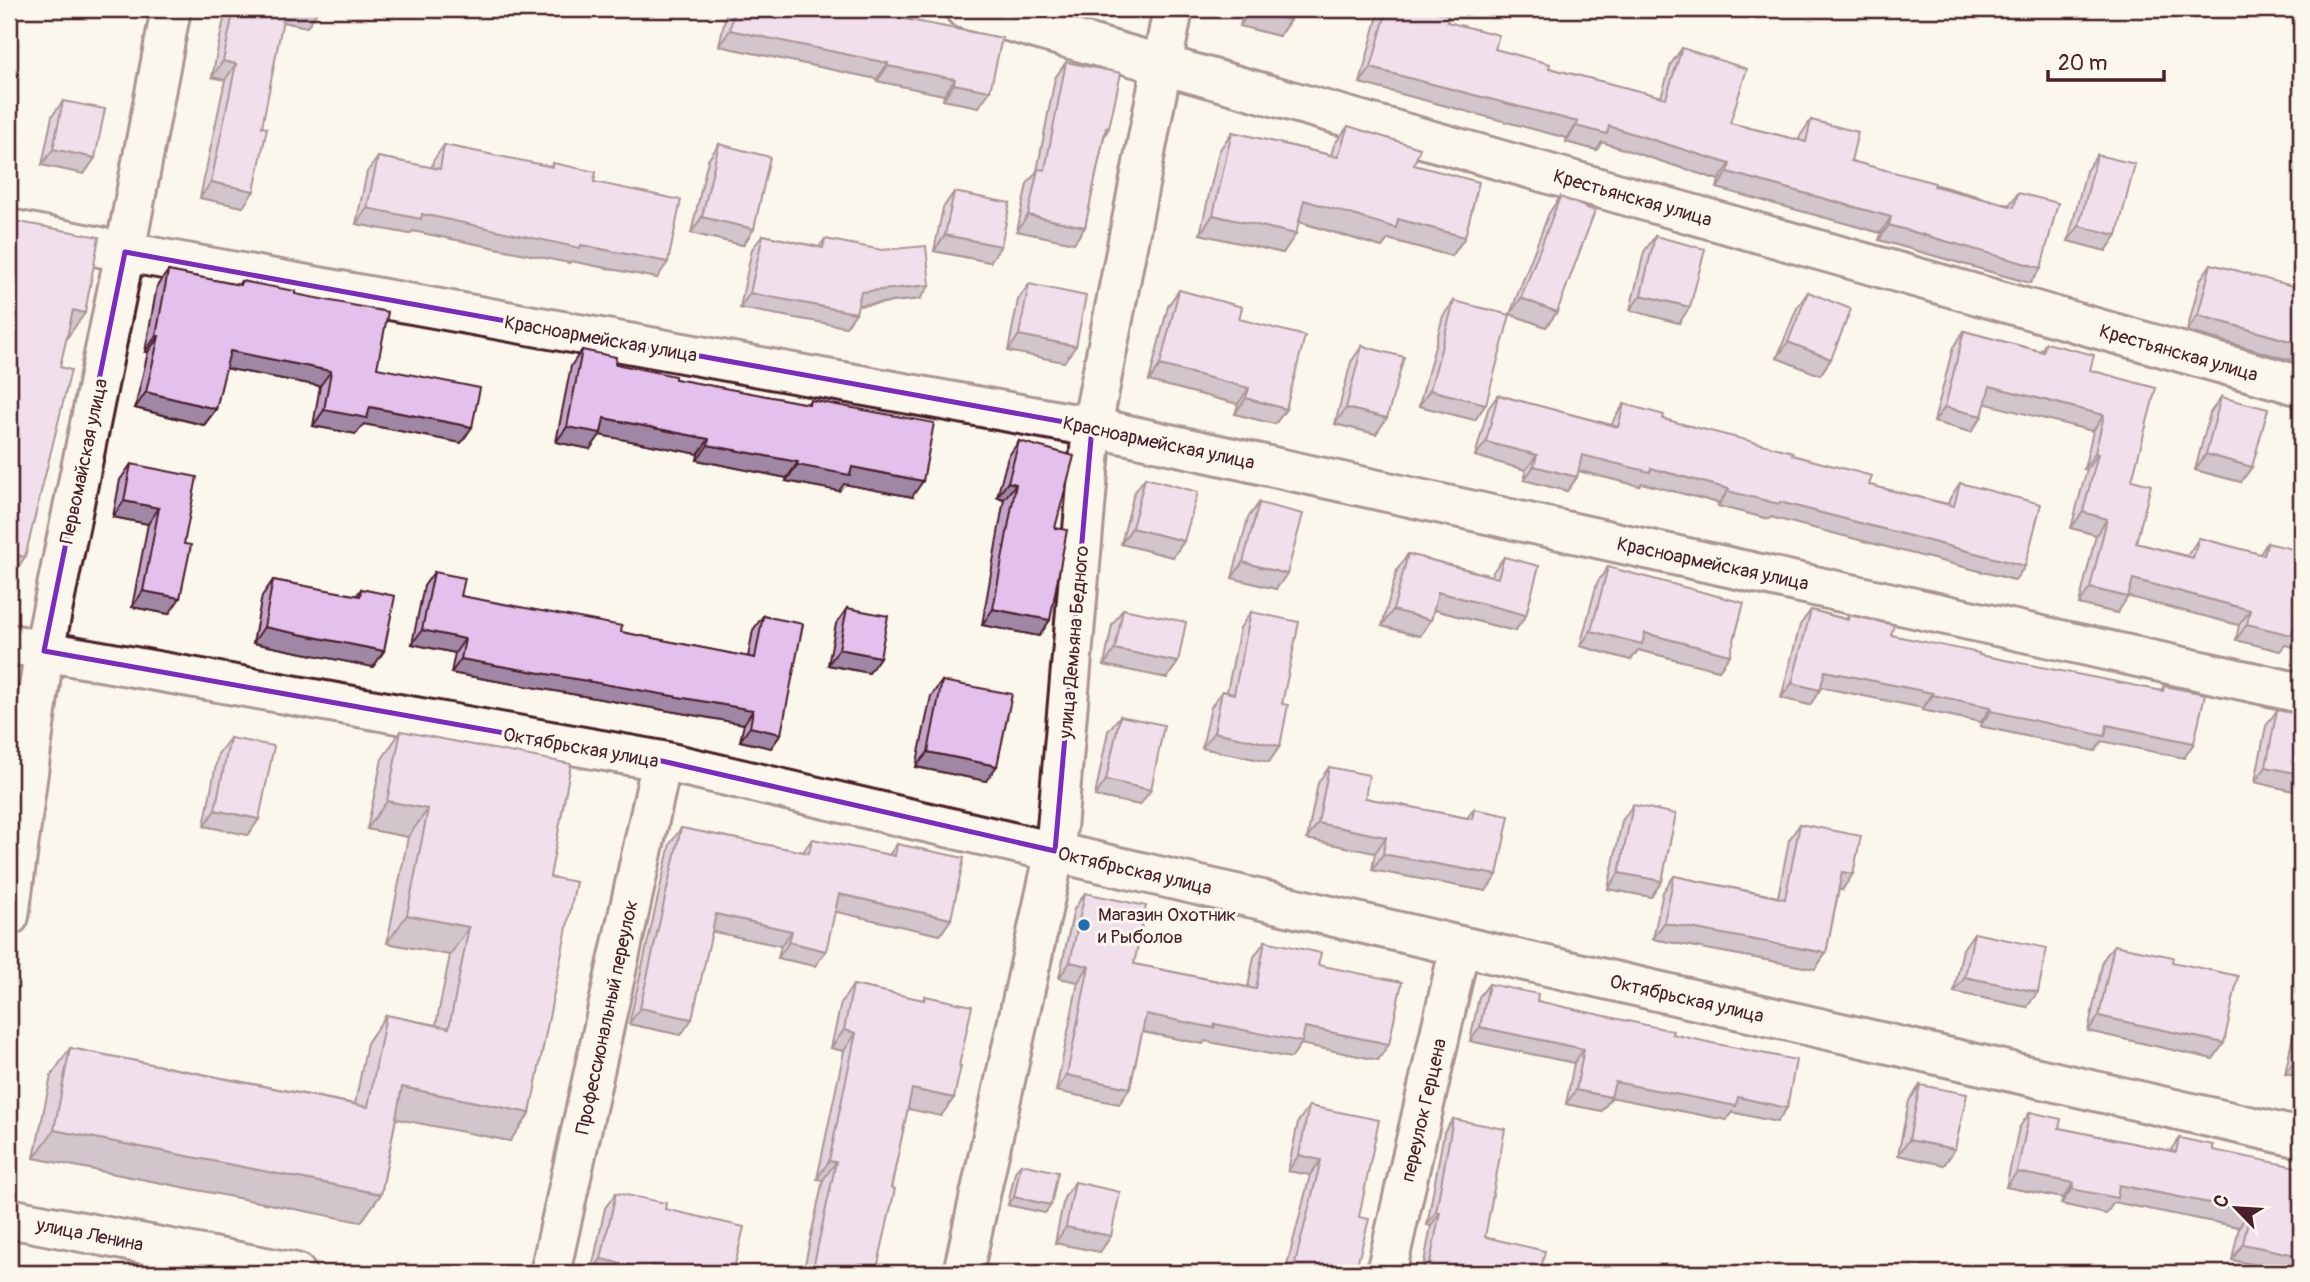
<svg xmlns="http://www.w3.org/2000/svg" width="2310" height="1282" font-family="Pangolin,sans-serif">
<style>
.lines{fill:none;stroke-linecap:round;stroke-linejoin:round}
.minor-casing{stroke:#4a1f2b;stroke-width:44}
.minor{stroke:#fbf7ec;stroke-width:38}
.wall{fill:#c4a6cb;stroke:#4a1f2b;stroke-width:2}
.shaded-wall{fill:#a087a5;stroke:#4a1f2b;stroke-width:2}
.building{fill:#e4c1ec;stroke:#4a1f2b;stroke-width:2}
.marked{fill:none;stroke:#7b2cbf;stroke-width:5;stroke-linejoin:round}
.poi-dot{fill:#1f6fb2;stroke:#fbf7ec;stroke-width:2.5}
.labels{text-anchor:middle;stroke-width:6;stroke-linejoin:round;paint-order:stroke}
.street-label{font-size:19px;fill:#4a1f2b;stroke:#fbf7ec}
.poi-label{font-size:19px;fill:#4a1f2b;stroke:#fbf7ec;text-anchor:start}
</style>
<rect width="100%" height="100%" fill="#fbf7ec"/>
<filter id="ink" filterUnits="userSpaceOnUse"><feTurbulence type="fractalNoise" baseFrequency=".0143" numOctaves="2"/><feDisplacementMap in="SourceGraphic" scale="14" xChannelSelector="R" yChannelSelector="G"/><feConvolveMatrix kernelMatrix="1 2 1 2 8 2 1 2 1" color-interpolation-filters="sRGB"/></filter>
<g filter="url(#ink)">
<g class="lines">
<g class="minor-casing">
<path id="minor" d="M 965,9 L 2301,386
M 9,229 L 125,252 L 1092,427 L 2301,693
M 9,644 L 21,646
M 44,651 L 662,761 L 1460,946 L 2301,1138
M 9,916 L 44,651 L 125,252 L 171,9
M 9,1218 L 296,1273
M 550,1273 L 662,761
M 963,1273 L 1055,851 L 1092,427 L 1173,9
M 1386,1273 L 1460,946"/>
</g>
<use href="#minor" class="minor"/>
</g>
<path class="wall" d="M 226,9 L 318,9 L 307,27 L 282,22 L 243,207 L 200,198 L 225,80 L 212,77 Z
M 727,9 L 868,9 L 868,12 L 1002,38 L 979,107 L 943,100 L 944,95 L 877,81 L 877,79 L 719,46 Z
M 1244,9 L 1293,9 L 1290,20 L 1279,36 L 1240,26 Z
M 1382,9 L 1425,9 L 1495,49 L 1549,68 L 1661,97 L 1671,64 L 1682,48 L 1730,123 L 1799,140 L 1800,136 L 1811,120 L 1851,161 L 2009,205 L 2018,193 L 2041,268 L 2030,283 L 1879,240 L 1881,233 L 1717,188 L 1719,180 L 1602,142 L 1597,150 L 1566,142 L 1567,138 L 1360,83 L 1378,15 Z
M 1066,62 L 1109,128 L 1104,137 L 1085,227 L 1074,243 L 1017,231 L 1027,184 L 1037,171 L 1055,78 Z
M 63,101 L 95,158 L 84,174 L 42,165 L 52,116 Z
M 1348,126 L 1414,165 L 1465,237 L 1452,256 L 1388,239 L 1382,247 L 1299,222 L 1283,253 L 1200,234 L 1219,151 L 1232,132 L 1331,155 L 1334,145 Z
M 719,144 L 754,229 L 743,245 L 691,233 L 708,160 Z
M 444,145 L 551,167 L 553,163 L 594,182 L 657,278 L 571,261 L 569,263 L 413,231 L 410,234 L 356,224 L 367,172 L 378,157 L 432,168 L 433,161 Z
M 2097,155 L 2106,251 L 2068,241 L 2086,171 Z
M 954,192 L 990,262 L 934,251 L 943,208 Z
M 1560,197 L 1557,312 L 1546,327 L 1510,314 L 1549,213 Z
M 763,235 L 819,247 L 825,239 L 920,299 L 858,306 L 846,327 L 740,308 L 752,249 Z
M 1655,236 L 1679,323 L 1630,310 L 1644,252 Z
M 2211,264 L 2250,275 L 2301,344 L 2290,360 L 2187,331 L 2200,280 Z
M 168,271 L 238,285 L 241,281 L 295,294 L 377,368 L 472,427 L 461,443 L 364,424 L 356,434 L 313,426 L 320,386 L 225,368 L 216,409 L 204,425 L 135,408 L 148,352 L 145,352 L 157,286 Z
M 1029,284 L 1064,362 L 1008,351 L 1018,300 Z
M 1179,290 L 1239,319 L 1286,409 L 1275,424 L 1235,414 L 1238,404 L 1149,381 L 1168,306 Z
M 1808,292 L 1831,359 L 1820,375 L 1777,358 L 1797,308 Z
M 1454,301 L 1475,420 L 1419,406 L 1443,316 Z
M 1964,331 L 2040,351 L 2046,343 L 2090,370 L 2132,480 L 2136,543 L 2187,556 L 2199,538 L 2260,554 L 2267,543 L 2285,645 L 2280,651 L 2236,640 L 2239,625 L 2128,596 L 2117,613 L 2079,604 L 2096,535 L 2071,528 L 2087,469 L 2084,469 L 2093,431 L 1985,403 L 1982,416 L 1971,432 L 1934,422 L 1953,347 Z
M 1362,346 L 1376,434 L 1335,424 L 1351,362 Z
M 582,350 L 615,364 L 675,379 L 807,404 L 810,400 L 912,497 L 844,484 L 839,491 L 786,481 L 787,478 L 697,460 L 698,454 L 600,435 L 590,449 L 556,442 L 571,366 Z
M 1498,395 L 1612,425 L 1614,419 L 1624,404 L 1663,419 L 1792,455 L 1869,485 L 1948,504 L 1950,498 L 1960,483 L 2025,566 L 2015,580 L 1771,517 L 1769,519 L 1718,506 L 1719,503 L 1642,483 L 1639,486 L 1578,471 L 1577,477 L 1567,491 L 1524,480 L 1526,470 L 1475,456 L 1488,409 Z
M 2221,397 L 2241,482 L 2195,470 L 2210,413 Z
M 1019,441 L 1055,528 L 1050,620 L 1039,636 L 982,625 L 1004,499 L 997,497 L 1008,457 Z
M 131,464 L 184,544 L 169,614 L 132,607 L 148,524 L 113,517 L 120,480 Z
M 1145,478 L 1184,541 L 1173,557 L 1121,544 L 1134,493 Z
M 1259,503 L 1276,589 L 1232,578 L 1248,518 Z
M 1408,554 L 1492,576 L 1493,572 L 1504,557 L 1526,615 L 1515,631 L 1434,610 L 1431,620 L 1420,636 L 1382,626 L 1397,570 Z
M 1608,567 L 1730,655 L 1719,670 L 1638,650 L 1631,660 L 1580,646 L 1597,583 Z
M 434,572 L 461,596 L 621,632 L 748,657 L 753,630 L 763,616 L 781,734 L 771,748 L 740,741 L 744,724 L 451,673 L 455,653 L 412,644 L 424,586 Z
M 273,580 L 356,596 L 361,589 L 384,651 L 373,667 L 253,643 L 262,596 Z
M 847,608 L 880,657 L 869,673 L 828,665 L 836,624 Z
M 1123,609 L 1178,662 L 1167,678 L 1104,665 L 1112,625 Z
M 1811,610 L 1846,619 L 1849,615 L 1891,635 L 1979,655 L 2160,691 L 2164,686 L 2194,743 L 2184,758 L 2102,741 L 2095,751 L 1980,726 L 1981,722 L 1922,710 L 1923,708 L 1821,687 L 1810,705 L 1781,698 L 1800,625 Z
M 1251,612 L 1282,704 L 1280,746 L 1269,762 L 1202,748 L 1211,707 L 1222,691 L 1227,692 L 1240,628 Z
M 942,681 L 986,781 L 916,767 L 931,696 Z
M 2277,710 L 2301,715 L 2301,787 L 2297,786 L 2294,791 L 2255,782 L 2266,726 Z
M 1120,716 L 1140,805 L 1095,796 L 1108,731 Z
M 401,731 L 550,877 L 510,1141 L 396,1118 L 381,1194 L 361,1222 L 34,1158 L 51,1076 L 70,1048 L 355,1104 L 367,1043 L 386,1015 L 436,1025 L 450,955 L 387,943 L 408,837 L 367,829 L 382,759 Z
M 230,738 L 259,819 L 248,835 L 204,826 L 218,754 Z
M 1329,767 L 1365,798 L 1467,818 L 1474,809 L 1486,891 L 1372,870 L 1375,853 L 1307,839 L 1318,783 Z
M 1633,805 L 1662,881 L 1651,897 L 1608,889 L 1622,821 Z
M 1800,824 L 1842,890 L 1839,889 L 1826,953 L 1815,969 L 1653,939 L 1663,892 L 1674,876 L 1778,897 L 1789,840 Z
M 681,828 L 803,852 L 812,839 L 889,855 L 897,844 L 951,919 L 940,935 L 835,911 L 815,966 L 778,958 L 781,946 L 712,931 L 681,1035 L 629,1024 L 670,844 Z
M 1085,893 L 1134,964 L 1248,987 L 1254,957 L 1265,941 L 1318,965 L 1389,1044 L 1378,1060 L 1301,1044 L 1291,1058 L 1205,1041 L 1203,1044 L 1142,1032 L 1130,1088 L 1119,1104 L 1056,1091 L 1078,982 L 1059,978 L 1074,909 Z
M 1974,933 L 2027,1007 L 1954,992 L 1963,949 Z
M 2114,945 L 2172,962 L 2224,1043 L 2213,1059 L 2088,1031 L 2103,960 Z
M 1489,984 L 1537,1001 L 1672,1034 L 1777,1122 L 1732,1112 L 1726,1120 L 1612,1097 L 1602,1111 L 1566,1104 L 1574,1063 L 1470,1041 L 1479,997 Z
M 853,985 L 922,1000 L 925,996 L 941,1116 L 907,1108 L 891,1188 L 876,1273 L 803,1273 L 823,1180 L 817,1179 L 844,1051 L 831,1048 L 841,1003 Z
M 2301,1007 L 2301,1077 L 2285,1074 L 2298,1011 Z
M 1920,1085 L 1955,1149 L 1944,1165 L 1898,1155 L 1909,1101 Z
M 1309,1106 L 1359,1217 L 1355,1273 L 1285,1273 L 1310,1175 L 1288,1171 L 1298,1122 Z
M 2030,1112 L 2059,1128 L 2170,1151 L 2179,1138 L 2213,1150 L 2295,1273 L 2232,1260 L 2239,1227 L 2114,1202 L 2106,1214 L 2061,1204 L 2063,1198 L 2006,1187 L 2019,1128 Z
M 1453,1119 L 1485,1237 L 1540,1273 L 1422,1273 L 1431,1226 L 1427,1225 L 1444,1132 Z
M 1021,1164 L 1051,1205 L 1045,1213 L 1008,1205 L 1015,1172 Z
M 1075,1182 L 1111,1236 L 1100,1252 L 1055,1243 L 1064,1198 Z
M 616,1193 L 665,1209 L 733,1273 L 591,1273 L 605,1208 Z"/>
<path class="shaded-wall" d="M 68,9 L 120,9 L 114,18 Z
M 282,9 L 308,9 L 318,11 L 307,27 L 274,20 Z
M 1251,10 L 1290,20 L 1279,36 L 1240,26 Z
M 730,30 L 888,63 L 877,79 L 719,46 Z
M 223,61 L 236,64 L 225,80 L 212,77 Z
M 888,66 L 955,79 L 944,95 L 877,81 Z
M 1371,68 L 1578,122 L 1567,138 L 1360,83 Z
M 954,84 L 990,91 L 979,107 L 943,100 Z
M 1576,126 L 1609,126 L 1730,164 L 1719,180 L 1602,142 L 1597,150 L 1566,142 Z
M 53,149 L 95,158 L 84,174 L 42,165 Z
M 1728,172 L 1891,217 L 1881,233 L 1717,188 Z
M 211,182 L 254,191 L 243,207 L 200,198 Z
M 1304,200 L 1398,219 L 1465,237 L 1452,256 L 1388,239 L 1382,247 L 1291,219 Z
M 367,208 L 422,214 L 668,262 L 657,278 L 571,261 L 569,263 L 413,231 L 410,234 L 356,224 Z
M 1028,215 L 1085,227 L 1074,243 L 1017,231 Z
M 1213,215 L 1296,234 L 1283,253 L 1200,234 Z
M 702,217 L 754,229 L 743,245 L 691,233 Z
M 1889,225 L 2041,268 L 2030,283 L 1879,240 Z
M 2079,226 L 2117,235 L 2106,251 L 2068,241 Z
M 945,235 L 1001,246 L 990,262 L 934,251 Z
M 930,285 L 920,299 L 851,306 L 861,292 Z
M 750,293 L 856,313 L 846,327 L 740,308 Z
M 1641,295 L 1690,307 L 1679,323 L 1630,310 Z
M 1521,298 L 1557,312 L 1546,327 L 1510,314 Z
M 73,310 L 85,313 L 64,342 Z
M 2198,315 L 2301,344 L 2290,360 L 2187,331 Z
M 1019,335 L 1076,346 L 1064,362 L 1008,351 Z
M 156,336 L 159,336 L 148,352 L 145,352 Z
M 1788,342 L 1831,359 L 1820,375 L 1777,358 Z
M 230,351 L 331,371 L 320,386 L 219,367 Z
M 1160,365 L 1249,388 L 1238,404 L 1149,381 Z
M 1990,386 L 2104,415 L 2093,431 L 1979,402 Z
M 1430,390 L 1486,404 L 1475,420 L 1419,406 Z
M 146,392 L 216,409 L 204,425 L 135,408 Z
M 1246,398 L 1286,409 L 1275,424 L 1235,414 Z
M 370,407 L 472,427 L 461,443 L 364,424 L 356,434 L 313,426 L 324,410 Z
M 1945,407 L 1982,416 L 1971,432 L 1934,422 Z
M 1346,408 L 1387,418 L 1376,434 L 1335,424 Z
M 604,418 L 709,439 L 698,454 L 600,435 L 590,449 L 556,442 L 567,427 Z
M 1486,442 L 1537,455 L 1526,470 L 1475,456 Z
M 708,445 L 798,462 L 787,478 L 697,460 Z
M 2095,453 L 2098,454 L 2087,469 L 2084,469 Z
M 2206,454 L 2252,467 L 2241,482 L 2195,470 Z
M 1582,455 L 1651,468 L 1729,489 L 1719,503 L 1642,483 L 1639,486 L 1572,469 Z
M 797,465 L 852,467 L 923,481 L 912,497 L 844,484 L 839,491 L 786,481 Z
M 1534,466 L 1577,477 L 1567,491 L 1524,480 Z
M 1008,482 L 1016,484 L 1004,499 L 997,497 Z
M 1728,491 L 1780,502 L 2025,566 L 2015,580 L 1771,517 L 1769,519 L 1718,506 Z
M 124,501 L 159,508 L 148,524 L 113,517 Z
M 2083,512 L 2107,519 L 2096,535 L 2071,528 Z
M 1132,528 L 1184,541 L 1173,557 L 1121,544 Z
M 9,553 L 25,557 L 9,580 Z
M 1243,562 L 1287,574 L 1276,589 L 1232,578 Z
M 2133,579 L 2250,610 L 2239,625 L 2121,595 Z
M 2090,588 L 2128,597 L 2117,613 L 2079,604 Z
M 143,591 L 180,598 L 169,614 L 132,607 Z
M 1438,592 L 1526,615 L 1515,631 L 1427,608 Z
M 993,609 L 1050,620 L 1039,636 L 982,625 Z
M 1393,610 L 1431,620 L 1420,636 L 1382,626 Z
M 2247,624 L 2293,629 L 2301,631 L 2301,649 L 2285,645 L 2280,651 L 2236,640 Z
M 264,627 L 384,651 L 373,667 L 253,643 Z
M 422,630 L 465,639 L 455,653 L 412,644 Z
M 1591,631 L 1645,633 L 1730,655 L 1719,670 L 1638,650 L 1631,660 L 1580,646 Z
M 839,649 L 880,657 L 869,673 L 828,665 Z
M 1115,649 L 1178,662 L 1167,678 L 1104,665 Z
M 461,659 L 753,710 L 744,724 L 451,673 Z
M 1825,671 L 1933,693 L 1923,708 L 1815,686 Z
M 1792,683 L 1820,690 L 1810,705 L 1781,698 Z
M 1933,695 L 1991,707 L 1981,722 L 1922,710 Z
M 1991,711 L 2107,725 L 2194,743 L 2184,758 L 2102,741 L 2095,751 L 1980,726 Z
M 750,727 L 781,734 L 771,748 L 740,741 Z
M 1214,732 L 1280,746 L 1269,762 L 1202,748 Z
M 928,752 L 997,766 L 986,781 L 916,767 Z
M 2266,767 L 2301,774 L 2301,787 L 2297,786 L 2294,791 L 2255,782 Z
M 1106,780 L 1151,790 L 1140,805 L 1095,796 Z
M 387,801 L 428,809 L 408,837 L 367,829 Z
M 215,810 L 259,819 L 248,835 L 204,826 Z
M 1318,823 L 1386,837 L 1375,853 L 1307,839 Z
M 1383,854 L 1497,875 L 1486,891 L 1372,870 Z
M 1842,872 L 1853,874 L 1842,890 L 1831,887 Z
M 1619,873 L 1662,881 L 1651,897 L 1608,889 Z
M 839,894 L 951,919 L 940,935 L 828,910 Z
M 716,914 L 792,931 L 781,946 L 705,930 Z
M 407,915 L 469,927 L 450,955 L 387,943 Z
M 1664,923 L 1826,953 L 1815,969 L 1653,939 Z
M 789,942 L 826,951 L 815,966 L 778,958 Z
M 1070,962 L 1089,966 L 1078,982 L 1059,978 Z
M 1965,977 L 2038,992 L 2027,1007 L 1954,992 Z
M 640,1008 L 692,1019 L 681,1035 L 629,1024 Z
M 1146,1014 L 1215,1024 L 1305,1027 L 1389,1044 L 1378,1060 L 1301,1044 L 1291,1058 L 1205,1041 L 1203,1044 L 1135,1030 Z
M 2099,1016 L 2224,1043 L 2213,1059 L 2088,1031 Z
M 1480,1027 L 1584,1049 L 1574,1063 L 1470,1041 Z
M 844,1030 L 856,1033 L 844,1051 L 831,1048 Z
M 2296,1058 L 2301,1059 L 2301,1077 L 2285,1074 Z
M 1067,1075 L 1130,1088 L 1119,1104 L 1056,1091 Z
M 1615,1082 L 1738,1097 L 1787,1108 L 1777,1122 L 1732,1112 L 1726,1120 L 1605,1096 Z
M 402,1087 L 530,1113 L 510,1141 L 382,1116 Z
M 912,1089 L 954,1098 L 941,1116 L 899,1107 Z
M 1576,1090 L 1611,1097 L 1602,1111 L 1566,1104 Z
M 54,1130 L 381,1194 L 361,1222 L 34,1158 Z
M 1909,1140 L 1955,1149 L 1944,1165 L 1898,1155 Z
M 1299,1155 L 1321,1160 L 1310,1175 L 1288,1171 Z
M 829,1161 L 836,1162 L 823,1180 L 817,1179 Z
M 2017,1172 L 2074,1183 L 2063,1198 L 2006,1187 Z
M 2119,1185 L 2250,1211 L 2239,1227 L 2114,1202 L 2106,1214 L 2061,1204 L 2072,1189 Z
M 1014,1197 L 1051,1205 L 1045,1213 L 1008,1205 Z
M 1436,1212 L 1440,1212 L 1431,1226 L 1427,1225 Z
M 1066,1227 L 1111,1236 L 1100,1252 L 1055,1243 Z
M 2243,1244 L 2301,1256 L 2301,1264 L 2295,1273 L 2232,1260 Z
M 601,1259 L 652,1265 L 688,1273 L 591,1273 Z
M 1475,1266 L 1507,1273 L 1470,1273 Z"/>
<path class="building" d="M 234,9 L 285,9 L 262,127 L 267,128 L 254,191 L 211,182 L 236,64 L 223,61 Z
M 734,9 L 868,9 L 868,12 L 1002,38 L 990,91 L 954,84 L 955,79 L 888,66 L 888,63 L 730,30 Z
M 1251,9 L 1293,9 L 1290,20 L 1251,10 Z
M 1387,9 L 1425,9 L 1449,15 L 1447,22 L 1499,35 L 1495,49 L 1550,64 L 1549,68 L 1666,98 L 1682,48 L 1747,69 L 1730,123 L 1806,142 L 1811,120 L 1858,132 L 1851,161 L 1935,183 L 1934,186 L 2014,207 L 2018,193 L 2058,203 L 2041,268 L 1889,225 L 1891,217 L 1728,172 L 1730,164 L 1609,126 L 1607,134 L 1576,126 L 1578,122 L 1371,68 Z
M 1066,62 L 1121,73 L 1109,128 L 1106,127 L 1085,227 L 1028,215 L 1038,169 L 1045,170 Z
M 63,101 L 105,109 L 95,158 L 53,149 Z
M 1348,126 L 1420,148 L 1414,165 L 1479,182 L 1465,237 L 1398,219 L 1396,228 L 1304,200 L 1296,234 L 1213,215 L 1232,132 L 1338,157 Z
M 719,144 L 770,157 L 754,229 L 702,217 Z
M 444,145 L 553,167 L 553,163 L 596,172 L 594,182 L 681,200 L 668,262 L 581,245 L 580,248 L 422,214 L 421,219 L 367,208 L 378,157 L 440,169 Z
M 2097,155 L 2135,164 L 2117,235 L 2079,226 Z
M 954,192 L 1010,203 L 1001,246 L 945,235 Z
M 1560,197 L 1595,211 L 1557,312 L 1521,298 Z
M 9,220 L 99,237 L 85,313 L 73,310 L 60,367 L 71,370 L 25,557 L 9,553 Z
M 763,235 L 823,248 L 825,239 L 882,250 L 926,246 L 930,285 L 861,292 L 856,313 L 750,293 Z
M 1655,236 L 1705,249 L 1690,307 L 1641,295 Z
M 2211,264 L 2250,274 L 2250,275 L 2301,288 L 2301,344 L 2198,315 Z
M 168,271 L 240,285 L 241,281 L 295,291 L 295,294 L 388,312 L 377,368 L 480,388 L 472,427 L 370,407 L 367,418 L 324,410 L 331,371 L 230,351 L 216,409 L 146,392 L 159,336 L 156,336 Z
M 1029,284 L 1086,296 L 1076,346 L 1019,335 Z
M 1179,290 L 1242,307 L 1239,319 L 1305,336 L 1286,409 L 1246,398 L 1249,388 L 1160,365 Z
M 1808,292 L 1851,309 L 1831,359 L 1788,342 Z
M 1454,301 L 1510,315 L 1486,404 L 1430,390 Z
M 1964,331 L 2043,352 L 2046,343 L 2094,355 L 2090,370 L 2156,388 L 2132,480 L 2151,485 L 2136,543 L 2193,558 L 2199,538 L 2264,555 L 2267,543 L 2301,551 L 2301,631 L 2293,629 L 2291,635 L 2247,624 L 2250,610 L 2133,579 L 2128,597 L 2090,588 L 2107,519 L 2083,512 L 2098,454 L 2095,453 L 2104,415 L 1990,386 L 1982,416 L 1945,407 Z
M 1362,346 L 1404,357 L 1387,418 L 1346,408 Z
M 582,350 L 616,357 L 615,364 L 675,376 L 675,379 L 809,404 L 810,400 L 934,423 L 923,481 L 852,467 L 850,475 L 797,465 L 798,462 L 708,445 L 709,439 L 604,418 L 601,433 L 567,427 Z
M 1498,395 L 1618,427 L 1624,404 L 1664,415 L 1663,419 L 1793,452 L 1792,455 L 1872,476 L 1869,485 L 1954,506 L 1960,483 L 2041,504 L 2025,566 L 1780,502 L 1779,504 L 1728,491 L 1729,489 L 1651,468 L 1650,472 L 1582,455 L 1577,477 L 1534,466 L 1537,455 L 1486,442 Z
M 2221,397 L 2268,409 L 2252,467 L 2206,454 Z
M 1019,441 L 1074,456 L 1055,528 L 1067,530 L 1050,620 L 993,609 L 1016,484 L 1008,482 Z
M 131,464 L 197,477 L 184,544 L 191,545 L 180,598 L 143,591 L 159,508 L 124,501 Z
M 1145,478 L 1198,492 L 1184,541 L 1132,528 Z
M 1259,503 L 1303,514 L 1287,574 L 1243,562 Z
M 1408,554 L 1498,578 L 1504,557 L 1539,566 L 1526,615 L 1438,592 L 1431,620 L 1393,610 Z
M 1608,567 L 1744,603 L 1730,655 L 1645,633 L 1642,644 L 1591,631 Z
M 434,572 L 465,578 L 461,596 L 622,626 L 621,632 L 755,658 L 763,616 L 803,624 L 781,734 L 750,727 L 753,710 L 461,659 L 465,639 L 422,630 Z
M 273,580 L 360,596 L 361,589 L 395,596 L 384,651 L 264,627 Z
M 847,608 L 888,616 L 880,657 L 839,649 Z
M 1123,609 L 1186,622 L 1178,662 L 1115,649 Z
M 1811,610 L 1848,620 L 1849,615 L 1894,625 L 1891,635 L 1979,653 L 1979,655 L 2163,691 L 2164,686 L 2205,694 L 2194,743 L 2107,725 L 2105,736 L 1991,711 L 1991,707 L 1933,695 L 1933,693 L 1825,671 L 1820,690 L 1792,683 Z
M 1251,612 L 1299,622 L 1282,704 L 1288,705 L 1280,746 L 1214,732 L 1222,691 L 1234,694 Z
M 942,681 L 1012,694 L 997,766 L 928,752 Z
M 2277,710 L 2301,715 L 2301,774 L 2266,767 Z
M 1120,716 L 1164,725 L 1151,790 L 1106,780 Z
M 401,731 L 571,764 L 550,877 L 576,882 L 530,1113 L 402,1087 L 381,1194 L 54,1130 L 70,1048 L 368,1107 L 386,1015 L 449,1028 L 469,927 L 407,915 L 428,809 L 387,801 Z
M 230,738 L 274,746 L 259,819 L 215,810 Z
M 1329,767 L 1369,775 L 1365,798 L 1472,819 L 1474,809 L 1509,816 L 1497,875 L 1383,854 L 1386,837 L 1318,823 Z
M 1633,805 L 1676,814 L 1662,881 L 1619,873 Z
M 1800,824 L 1861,836 L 1853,874 L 1842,872 L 1826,953 L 1664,923 L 1674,876 L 1785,899 Z
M 681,828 L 809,853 L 812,839 L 895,856 L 897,844 L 964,858 L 951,919 L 839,894 L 826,951 L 789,942 L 792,931 L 716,914 L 692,1019 L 640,1008 Z
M 1085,893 L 1146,906 L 1134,964 L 1256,989 L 1265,941 L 1321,953 L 1318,965 L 1402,982 L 1389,1044 L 1305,1027 L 1302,1042 L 1215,1024 L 1214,1028 L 1146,1014 L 1130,1088 L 1067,1075 L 1089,966 L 1070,962 Z
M 1974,933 L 2047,948 L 2038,992 L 1965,977 Z
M 2114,945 L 2173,957 L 2172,962 L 2238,976 L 2224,1043 L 2099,1016 Z
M 1489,984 L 1538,994 L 1537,1001 L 1673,1031 L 1672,1034 L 1712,1043 L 1796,1060 L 1787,1108 L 1738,1097 L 1736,1106 L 1615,1082 L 1611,1097 L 1576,1090 L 1584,1049 L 1480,1027 Z
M 853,985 L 924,1000 L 925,996 L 972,1006 L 959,1066 L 961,1066 L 954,1098 L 912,1089 L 891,1188 L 895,1189 L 876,1273 L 812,1273 L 836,1162 L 829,1161 L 856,1033 L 844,1030 Z
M 2301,1034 L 2301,1059 L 2296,1058 Z
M 1920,1085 L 1967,1094 L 1955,1149 L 1909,1140 Z
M 1309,1106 L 1379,1120 L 1359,1217 L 1369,1219 L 1355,1273 L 1301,1273 L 1293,1271 L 1321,1160 L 1299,1155 Z
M 2030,1112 L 2061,1119 L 2059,1128 L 2176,1152 L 2179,1138 L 2213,1145 L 2213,1150 L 2301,1168 L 2301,1256 L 2243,1244 L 2250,1211 L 2119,1185 L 2117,1198 L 2072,1189 L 2074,1183 L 2017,1172 Z
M 1453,1119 L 1505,1129 L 1485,1237 L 1545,1251 L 1540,1273 L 1507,1273 L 1475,1266 L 1474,1273 L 1428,1273 L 1440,1212 L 1436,1212 Z
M 1021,1164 L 1058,1172 L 1051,1205 L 1014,1197 Z
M 1075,1182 L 1120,1192 L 1111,1236 L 1066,1227 Z
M 616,1193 L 666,1203 L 665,1209 L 744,1227 L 733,1273 L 688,1273 L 652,1265 L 651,1270 L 601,1259 Z
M 1019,1265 L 1057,1273 L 1018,1273 Z"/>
</g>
<path d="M0 0H2310V1282H0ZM 125,252 L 1092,427 L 1055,851 L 662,761 L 44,651 Z" fill="#fbf7ec" fill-opacity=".55" fill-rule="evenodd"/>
<path class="marked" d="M 125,252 L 1092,427 L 1055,851 L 662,761 L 44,651 Z"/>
<circle class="poi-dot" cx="1084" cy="925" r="7"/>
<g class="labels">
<g class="street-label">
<text transform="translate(1633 197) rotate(16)" y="7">Крестьянская улица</text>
<text transform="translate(601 338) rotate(10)" y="7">Красноармейская улица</text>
<text transform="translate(2179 352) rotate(16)" y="7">Крестьянская улица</text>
<text transform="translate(1159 442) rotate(12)" y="7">Красноармейская улица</text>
<text transform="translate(83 461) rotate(-78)" y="7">Первомайская улица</text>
<text transform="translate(1713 563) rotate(12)" y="7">Красноармейская улица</text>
<text transform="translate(1073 642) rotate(-85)" y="7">улица Демьяна Бедного</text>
<text transform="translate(581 747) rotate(10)" y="7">Октябрьская улица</text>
<text transform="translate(1135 870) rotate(13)" y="7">Октябрьская улица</text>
<text transform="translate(1687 998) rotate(13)" y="7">Октябрьская улица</text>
<text transform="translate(606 1017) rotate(-78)" y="7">Профессиональный переулок</text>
<text transform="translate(1423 1110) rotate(-77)" y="7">переулок Герцена</text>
<text transform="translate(90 1234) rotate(11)" y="7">улица Ленина</text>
</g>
<g class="poi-label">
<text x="1098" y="921">Магазин Охотник<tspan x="1098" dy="22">и Рыболов</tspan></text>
</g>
</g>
<rect width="2310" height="1282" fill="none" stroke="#fbf7ec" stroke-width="35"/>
<rect x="18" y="18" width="2275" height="1247" fill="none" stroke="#4a1f2b" stroke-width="2.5" filter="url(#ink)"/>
<g transform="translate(2236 1208) rotate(295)" stroke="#fbf7ec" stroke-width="5" paint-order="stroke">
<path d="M0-5L12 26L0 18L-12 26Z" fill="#4a1f2b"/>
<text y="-10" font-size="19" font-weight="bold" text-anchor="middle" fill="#4a1f2b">С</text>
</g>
<path d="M2048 70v10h116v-10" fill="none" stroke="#4a1f2b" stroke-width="3.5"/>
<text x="2058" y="70" font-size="21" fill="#4a1f2b" stroke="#fbf7ec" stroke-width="5" paint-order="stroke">20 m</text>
</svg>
